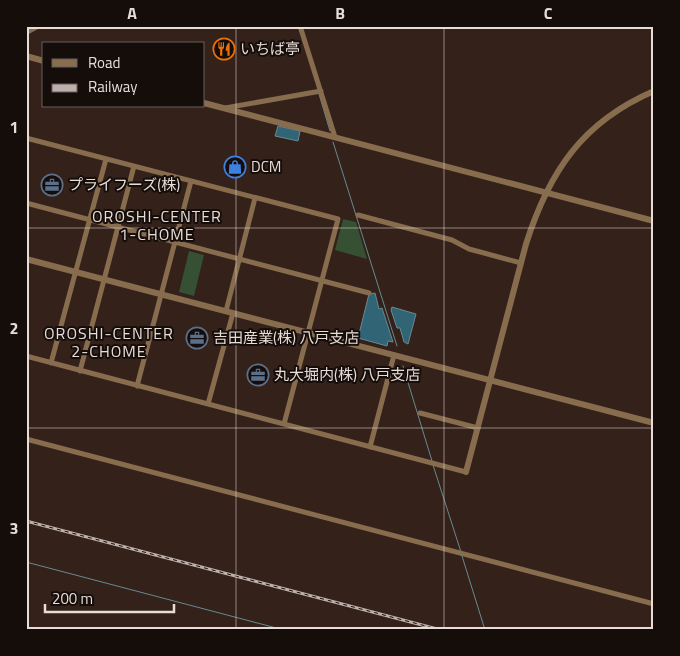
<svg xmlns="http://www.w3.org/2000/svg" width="680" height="656" font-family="'Titillium Web','Noto Sans JP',sans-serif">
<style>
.green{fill:#355032}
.water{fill:#316575;stroke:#688992}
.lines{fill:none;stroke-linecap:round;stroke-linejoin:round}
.stream{stroke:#688992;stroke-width:1}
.minor{stroke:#876c4e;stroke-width:5}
.tertiary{stroke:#876c4e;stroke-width:6}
.rail-casing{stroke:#bdb0aa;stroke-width:3}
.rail{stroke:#150d0a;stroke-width:1;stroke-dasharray:4;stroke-linecap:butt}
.grid{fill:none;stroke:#e8dcd7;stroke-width:1;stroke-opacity:0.55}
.labels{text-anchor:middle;stroke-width:4;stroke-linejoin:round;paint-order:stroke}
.poi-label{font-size:15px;fill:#e8dcd7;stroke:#150d0a;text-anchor:start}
.neighbourhood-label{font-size:16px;letter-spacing:1px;fill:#e8dcd7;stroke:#150d0a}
.neatline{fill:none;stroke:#e8dcd7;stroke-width:2}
.grid-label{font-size:16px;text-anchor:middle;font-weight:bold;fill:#e8dcd7}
</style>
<rect width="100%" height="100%" fill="#33211a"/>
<path class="green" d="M 343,219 L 356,222 L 367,259 L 335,250 Z
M 189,251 L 204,255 L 194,296 L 179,292 Z"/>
<path class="water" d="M 278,126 L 300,131 L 298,141 L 275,136 Z
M 375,293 L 379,309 L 382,308 L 393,342 L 388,341 L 387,346 L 358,338 L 369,294 Z
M 392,307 L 416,314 L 408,344 L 404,342 L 400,328 L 397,328 L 391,310 Z"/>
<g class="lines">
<path class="stream" d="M 319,94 L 330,131
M 333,142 L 397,346
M 403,366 L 432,461
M 433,465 L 461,552
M 462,556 L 485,630
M 26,562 L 284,630"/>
<path class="minor" d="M 300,26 L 335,137
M 225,108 L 321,91
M 26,138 L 338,219 L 284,424
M 26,203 L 369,293
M 358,215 L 452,240 L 469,249 L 521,263
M 226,311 L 255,198
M 26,356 L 466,472
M 51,363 L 106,159
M 80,371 L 134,166
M 137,386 L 191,181
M 208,404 L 233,313
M 420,413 L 478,428
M 26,439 L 654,604
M 370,447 L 394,355"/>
<path class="tertiary" d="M 26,32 L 37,26
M 26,56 L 44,61
M 204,103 L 654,221
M 26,259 L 654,423
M 466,472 L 526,244 C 549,172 582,122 654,91"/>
<g class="rail-casing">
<path id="rail" d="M 26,521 L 441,630"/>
</g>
<use href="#rail" class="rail"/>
</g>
<path class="grid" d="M 236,26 L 236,630M 444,26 L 444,630M 26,228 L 654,228M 26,428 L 654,428"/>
<defs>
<g id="restaurant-ring" transform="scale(1.125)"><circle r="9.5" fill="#150d0a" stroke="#e8710a" stroke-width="1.5"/><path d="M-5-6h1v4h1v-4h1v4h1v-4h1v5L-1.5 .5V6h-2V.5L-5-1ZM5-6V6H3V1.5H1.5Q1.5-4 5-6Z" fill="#e8710a"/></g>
<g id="shop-ring" transform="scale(1.125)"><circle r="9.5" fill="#150d0a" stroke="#3f7fe0" stroke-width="1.5"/><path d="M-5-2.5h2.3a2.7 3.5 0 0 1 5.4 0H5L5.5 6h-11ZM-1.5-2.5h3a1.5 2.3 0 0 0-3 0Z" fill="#3f7fe0"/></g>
<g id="office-ring" transform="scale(1.125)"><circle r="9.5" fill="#150d0a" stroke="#5c6f8a" stroke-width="1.5"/><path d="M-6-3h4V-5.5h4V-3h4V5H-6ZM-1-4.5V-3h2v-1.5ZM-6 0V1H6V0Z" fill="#5c6f8a"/></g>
</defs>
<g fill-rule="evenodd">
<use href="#restaurant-ring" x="224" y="49"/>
<use href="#shop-ring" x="235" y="167"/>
<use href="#office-ring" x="52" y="185"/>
<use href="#office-ring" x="197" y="338"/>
<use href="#office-ring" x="258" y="375"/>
</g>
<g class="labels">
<g class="poi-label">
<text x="240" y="54">いちば亭</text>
<text x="251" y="172">DCM</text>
<text x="68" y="190">プライフーズ(株)</text>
<text x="213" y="343">吉田産業(株) 八戸支店</text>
<text x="274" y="380">丸大堀内(株) 八戸支店</text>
</g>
<g class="neighbourhood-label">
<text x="157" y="222">OROSHI-CENTER<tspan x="157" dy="18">1-CHOME</tspan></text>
<text x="109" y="339">OROSHI-CENTER<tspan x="109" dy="18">2-CHOME</tspan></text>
</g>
</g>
<rect width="680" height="656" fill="none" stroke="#150d0a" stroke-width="55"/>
<rect x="42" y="42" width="162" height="65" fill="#150d0a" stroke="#69605c"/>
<rect x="52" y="59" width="25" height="8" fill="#876c4e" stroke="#69605c"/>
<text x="88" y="68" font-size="15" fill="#e8dcd7">Road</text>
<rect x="52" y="84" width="25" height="8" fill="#bdb0aa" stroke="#69605c"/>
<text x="88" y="92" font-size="15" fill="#e8dcd7">Railway</text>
<path d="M45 604v8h129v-8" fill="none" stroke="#e8dcd7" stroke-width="2.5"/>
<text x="52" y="604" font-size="15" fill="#e8dcd7" stroke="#150d0a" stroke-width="4" paint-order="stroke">200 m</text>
<rect x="28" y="28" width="624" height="600" class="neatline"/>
<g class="grid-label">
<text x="132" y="19">A</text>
<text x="340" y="19">B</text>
<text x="548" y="19">C</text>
<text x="14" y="133">1</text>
<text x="14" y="334">2</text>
<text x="14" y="534">3</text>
</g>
</svg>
